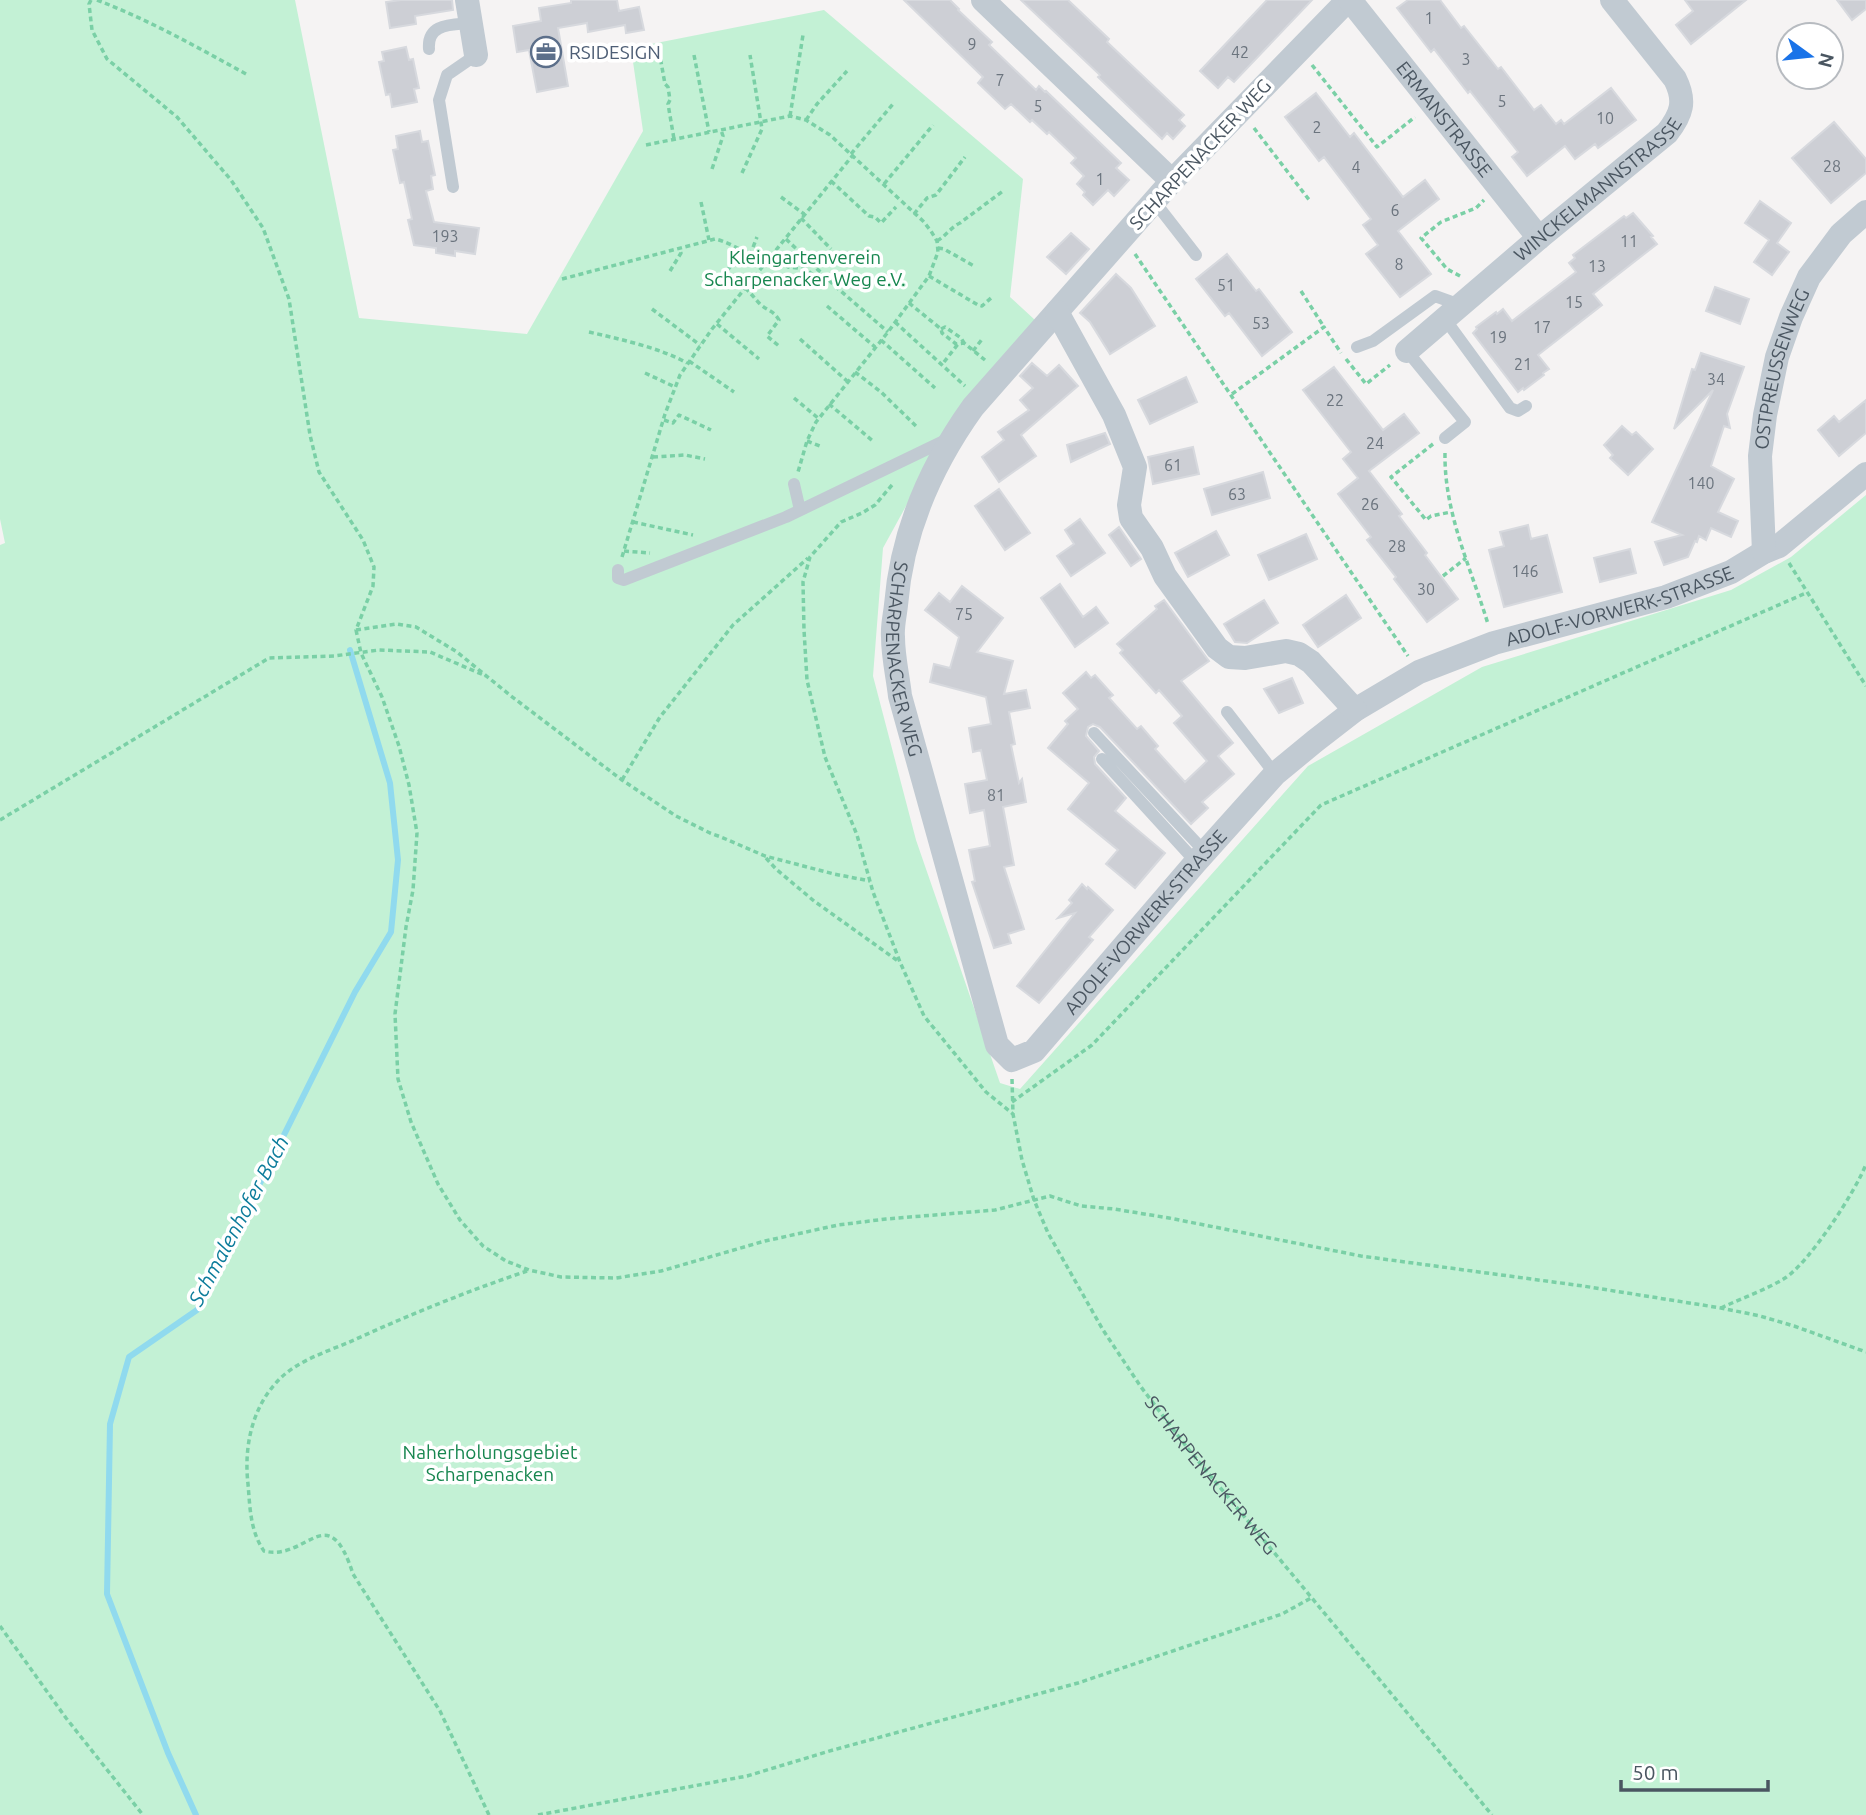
<svg xmlns="http://www.w3.org/2000/svg" width="1866" height="1815" font-family="Ubuntu,sans-serif">
<style>
.green{fill:#c3f1d5}
.lines{fill:none;stroke-linecap:round;stroke-linejoin:round}
.stream{stroke:#90daee;stroke-width:6}
.building{fill:#cdcfd5;stroke:#d7d9de;stroke-width:2}
.path{stroke:#7ad0a6;stroke-width:3.5;stroke-dasharray:5 3.5;stroke-linecap:butt}
.lane{stroke:#c1cad2;stroke-width:12}
.street{stroke:#c1cad2;stroke-width:24}
.labels{text-anchor:middle;stroke-width:7;stroke-linejoin:round;paint-order:stroke}
.number-label{font-size:16px;fill:#6b747e}
.service-label{font-size:19px;fill:#4e5e75;stroke:#fff;text-anchor:start}
.street-label{font-size:19px;fill:#4a5661;stroke:#fff}
.park-label{font-size:19px;fill:#17864f;stroke:#fff}
.water-label{font-size:21px;font-style:italic;fill:#0c7c9b;stroke:#fff}
</style>
<rect width="100%" height="100%" fill="#f5f3f3"/>
<path class="green" d="M 0,0 L 295,0 L 359,318 L 527,334 L 643,131 L 631,48 L 824,10 L 1023,179 L 1010,297 L 1035,320 L 940,444 L 883,548 L 873,676 L 916,840 L 1000,1083 L 1020,1089 L 1308,766 L 1482,667 L 1731,590 L 1791,557 L 1866,495 L 1866,1815 L 0,1815 L 0,545 L 5,543 L 0,519 Z"/>
<g class="lines">
<path class="stream" d="M 196,1815 L 168,1753 L 107,1594 L 110,1424 L 129,1357 L 197,1310 L 355,992 L 391,932 L 398,860 L 390,783 L 350,650"/>
</g>
<path class="building" d="M 401,0 L 452,0 L 453,10 L 415,16 L 416,24 L 390,28 L 386,2 Z
M 571,0 L 617,0 L 619,11 L 639,7 L 644,30 L 626,33 L 625,25 L 588,32 L 587,23 L 558,28 L 568,86 L 537,92 L 529,50 L 517,52 L 513,26 L 541,21 L 539,8 L 571,3 Z
M 904,0 L 950,0 L 959,9 L 958,10 L 992,42 L 989,45 L 1036,90 L 1039,86 L 1045,92 L 1046,91 L 1121,163 L 1116,168 L 1129,180 L 1114,196 L 1108,190 L 1093,205 L 1083,195 L 1085,192 L 1077,184 L 1084,176 L 1071,163 L 1076,158 L 1049,132 L 1047,134 L 1032,120 L 1030,122 L 1011,104 L 1005,109 L 978,83 L 983,77 Z
M 1021,0 L 1068,0 L 1109,39 L 1107,42 L 1184,115 L 1179,120 L 1185,126 L 1173,139 L 1167,133 L 1162,139 L 1098,77 L 1100,75 Z
M 1267,0 L 1312,0 L 1234,82 L 1228,77 L 1218,88 L 1200,71 Z
M 1408,0 L 1440,0 L 1461,28 L 1464,26 L 1498,69 L 1501,67 L 1534,110 L 1541,105 L 1556,124 L 1561,120 L 1564,124 L 1611,88 L 1636,120 L 1598,148 L 1595,144 L 1575,159 L 1565,146 L 1527,176 L 1512,157 L 1518,152 L 1470,91 L 1468,93 L 1434,49 L 1431,52 L 1397,8 Z
M 1685,0 L 1746,0 L 1691,44 L 1676,25 L 1693,11 Z
M 1837,0 L 1866,0 L 1866,9 L 1852,20 Z
M 406,47 L 409,60 L 413,59 L 419,88 L 414,89 L 417,102 L 392,107 L 390,94 L 386,95 L 379,62 L 384,61 L 382,52 Z
M 1316,93 L 1350,137 L 1354,133 L 1403,197 L 1425,180 L 1439,199 L 1398,231 L 1431,274 L 1400,297 L 1366,254 L 1378,245 L 1363,225 L 1371,219 L 1324,157 L 1319,161 L 1285,117 Z
M 1834,122 L 1866,159 L 1866,173 L 1831,203 L 1792,158 Z
M 420,131 L 422,142 L 428,141 L 435,175 L 431,176 L 433,189 L 426,191 L 434,222 L 479,228 L 475,254 L 455,251 L 455,256 L 436,253 L 436,248 L 414,245 L 408,220 L 412,219 L 404,182 L 400,183 L 393,150 L 398,149 L 396,136 Z
M 1760,201 L 1791,223 L 1777,243 L 1789,252 L 1772,275 L 1754,262 L 1769,240 L 1745,223 Z
M 1633,213 L 1653,236 L 1651,237 L 1657,244 L 1593,294 L 1602,305 L 1538,355 L 1549,369 L 1543,373 L 1544,375 L 1524,390 L 1523,388 L 1518,392 L 1473,333 L 1477,329 L 1476,327 L 1496,312 L 1497,314 L 1503,309 L 1512,321 L 1576,272 L 1569,263 L 1575,258 L 1573,255 L 1624,216 L 1626,218 Z
M 1071,233 L 1089,249 L 1066,274 L 1047,257 Z
M 1227,254 L 1256,291 L 1259,289 L 1292,332 L 1262,356 L 1229,313 L 1225,316 L 1196,279 Z
M 1116,274 L 1131,288 L 1155,326 L 1110,354 L 1090,322 L 1080,313 Z
M 1715,287 L 1749,299 L 1740,324 L 1706,311 Z
M 1701,353 L 1744,367 L 1727,414 L 1730,428 L 1724,426 L 1711,466 L 1734,479 L 1718,512 L 1738,521 L 1731,537 L 1711,528 L 1706,540 L 1699,536 L 1697,542 L 1695,541 L 1688,557 L 1664,565 L 1655,542 L 1682,535 L 1652,522 L 1713,390 L 1674,429 L 1692,369 L 1695,370 Z
M 1032,363 L 1047,376 L 1059,365 L 1078,386 L 1021,435 L 1036,456 L 999,482 L 982,457 L 1004,440 L 998,432 L 1029,410 L 1020,400 L 1033,388 L 1020,376 Z
M 1334,367 L 1383,430 L 1404,414 L 1419,433 L 1369,471 L 1402,514 L 1399,516 L 1427,553 L 1425,555 L 1458,599 L 1427,622 L 1394,579 L 1396,577 L 1367,540 L 1371,537 L 1338,494 L 1358,478 L 1343,459 L 1351,452 L 1303,390 Z
M 1186,377 L 1197,402 L 1150,424 L 1138,400 Z
M 1866,400 L 1866,433 L 1839,456 L 1818,430 L 1834,416 L 1839,422 Z
M 1622,426 L 1632,435 L 1636,432 L 1653,449 L 1628,475 L 1610,458 L 1613,455 L 1604,445 Z
M 1105,433 L 1110,444 L 1071,462 L 1067,445 Z
M 1193,447 L 1199,474 L 1153,484 L 1148,457 Z
M 1263,472 L 1270,498 L 1212,515 L 1204,489 Z
M 999,489 L 1030,533 L 1005,550 L 975,506 Z
M 1080,519 L 1105,553 L 1071,576 L 1057,556 L 1074,544 L 1065,530 Z
M 1528,525 L 1531,539 L 1547,535 L 1562,592 L 1504,607 L 1489,550 L 1504,546 L 1500,532 Z
M 1119,527 L 1141,559 L 1131,566 L 1109,535 Z
M 1216,531 L 1229,555 L 1188,577 L 1175,553 Z
M 1306,534 L 1317,559 L 1269,580 L 1258,555 Z
M 1630,549 L 1636,573 L 1600,582 L 1594,558 Z
M 1060,584 L 1083,617 L 1096,607 L 1108,623 L 1075,647 L 1041,598 Z
M 962,586 L 1003,618 L 977,652 L 1013,661 L 1004,694 L 1026,690 L 1030,708 L 1009,712 L 1015,744 L 1011,745 L 1019,783 L 1022,779 L 1026,802 L 1003,807 L 1014,865 L 1004,867 L 1024,929 L 1008,934 L 1011,943 L 994,948 L 972,882 L 975,881 L 969,850 L 990,846 L 984,810 L 970,813 L 965,784 L 987,780 L 981,750 L 973,752 L 969,728 L 991,724 L 986,697 L 930,682 L 934,664 L 950,668 L 959,637 L 925,610 L 939,593 L 950,602 Z
M 1346,595 L 1361,618 L 1318,647 L 1303,625 Z
M 1164,600 L 1209,661 L 1181,681 L 1233,743 L 1218,756 L 1234,774 L 1202,802 L 1208,808 L 1191,824 L 1100,727 L 1093,724 L 1088,727 L 1086,736 L 1099,751 L 1094,757 L 1095,764 L 1126,798 L 1115,811 L 1165,853 L 1135,888 L 1106,864 L 1118,850 L 1068,809 L 1089,783 L 1048,748 L 1068,724 L 1065,721 L 1078,709 L 1063,693 L 1086,672 L 1091,678 L 1095,675 L 1113,695 L 1109,698 L 1137,729 L 1141,726 L 1158,746 L 1155,749 L 1185,782 L 1207,761 L 1174,723 L 1182,716 L 1159,690 L 1156,693 L 1120,653 L 1123,650 L 1117,644 L 1157,609 L 1155,606 Z
M 1264,600 L 1278,623 L 1247,643 L 1235,642 L 1224,624 Z
M 1292,678 L 1303,703 L 1279,713 L 1264,689 Z
M 1082,884 L 1087,889 L 1088,887 L 1113,910 L 1089,937 L 1093,940 L 1039,1003 L 1017,986 L 1075,913 L 1058,918 L 1072,903 L 1069,900 Z"/>
<g class="lines">
<g class="path">
<path d="M 91,0 L 89,4 L 92,30 L 107,59 L 177,117 L 231,180 L 263,228 L 289,299 L 310,435 L 319,472 L 363,540 L 374,567 L 373,586 L 356,630 L 361,653 L 382,697 L 399,746 L 409,785 L 417,833 L 413,890 L 406,927 L 395,1014 L 398,1079 L 411,1122 L 438,1184 L 460,1220 L 483,1246 L 506,1261 L 529,1270 L 561,1277 L 616,1278 L 661,1271 L 765,1241 L 838,1225 L 886,1219 L 995,1210 L 1050,1196 L 1081,1206 L 1114,1209 L 1169,1218 L 1361,1256 L 1583,1286 L 1721,1308 L 1760,1316 L 1794,1326 L 1866,1352"/>
<path d="M 97,0 C 149,20 197,47 246,74"/>
<path d="M 659,51 L 665,84 L 668,87 L 670,100 L 668,104 L 674,139"/>
<path d="M 694,55 L 709,132"/>
<path d="M 1312,65 L 1377,147 L 1415,117"/>
<path d="M 790,116 L 803,35"/>
<path d="M 806,120 L 817,104 L 847,71"/>
<path d="M 1254,128 L 1310,201"/>
<path d="M 646,145 L 790,116 L 806,120 L 830,135 L 923,221 L 931,231 L 937,241 L 938,252 L 929,276 L 888,332 L 816,422 L 807,441 L 798,472"/>
<path d="M 851,154 L 893,104"/>
<path d="M 712,169 L 723,136 L 721,130"/>
<path d="M 742,173 L 762,129 L 750,55"/>
<path d="M 831,181 L 869,216 L 875,217 L 881,223 L 896,207"/>
<path d="M 884,184 L 933,125"/>
<path d="M 781,197 L 804,214"/>
<path d="M 701,202 L 709,240"/>
<path d="M 914,214 L 927,198 L 936,195 L 965,157"/>
<path d="M 801,218 L 831,249"/>
<path d="M 786,239 L 835,286 L 888,332"/>
<path d="M 937,241 C 946,236 951,227 960,223 L 1003,191"/>
<path d="M 938,248 L 944,249 L 974,266"/>
<path d="M 773,253 L 788,267 L 806,269 L 814,276"/>
<path d="M 1135,254 L 1408,656"/>
<path d="M 750,255 L 757,237"/>
<path d="M 670,271 L 681,253 L 679,249"/>
<path d="M 929,276 L 978,305 L 982,306 L 991,298"/>
<path d="M 1460,276 L 1447,269 L 1421,238 L 1441,222 L 1476,208 L 1484,200"/>
<path d="M 722,277 L 743,251"/>
<path d="M 562,279 L 715,239 C 734,243 748,257 767,261"/>
<path d="M 745,288 C 751,293 755,299 761,305 C 768,311 774,311 779,320 L 767,336 L 779,346"/>
<path d="M 1301,291 L 1324,327"/>
<path d="M 909,303 L 941,329 L 942,333 L 956,344 L 964,343 L 985,360"/>
<path d="M 827,306 L 875,347"/>
<path d="M 652,309 L 700,345"/>
<path d="M 895,322 L 965,386"/>
<path d="M 717,324 L 759,359"/>
<path d="M 941,329 L 945,327 L 961,338 L 964,343"/>
<path d="M 589,332 C 619,339 661,348 687,363"/>
<path d="M 800,339 L 847,381"/>
<path d="M 881,340 L 935,388"/>
<path d="M 973,351 L 983,338"/>
<path d="M 1346,359 L 1366,384 L 1390,365"/>
<path d="M 689,361 L 734,392"/>
<path d="M 944,362 L 958,344"/>
<path d="M 855,372 L 881,392 L 917,427"/>
<path d="M 645,373 L 675,387"/>
<path d="M 1232,394 L 1324,327 L 1341,353"/>
<path d="M 794,398 L 818,418"/>
<path d="M 829,404 L 874,442"/>
<path d="M 664,420 L 673,423 L 679,415 L 711,430"/>
<path d="M 807,441 L 820,446"/>
<path d="M 1433,444 L 1391,477 L 1426,520 L 1431,516 L 1451,512"/>
<path d="M 1445,453 C 1444,513 1471,568 1488,624"/>
<path d="M 653,457 L 685,455 L 705,459"/>
<path d="M 892,485 L 875,505 L 862,513 L 841,522 L 810,557 L 803,582 L 804,630 L 807,680 L 825,757 L 857,835 L 873,892 L 900,962 L 924,1016 L 986,1092 L 1013,1114"/>
<path d="M 633,522 L 693,535"/>
<path d="M 624,551 L 650,553"/>
<path d="M 622,557 L 665,414 L 680,375 L 712,329 L 853,155"/>
<path d="M 1789,563 L 1866,686"/>
<path d="M 1443,576 L 1466,558"/>
<path d="M 356,630 L 397,624 L 416,627 L 457,652 L 511,696 L 622,780 L 676,816 L 710,833 L 721,837 L 765,856 L 834,874 L 870,881"/>
<path d="M 622,780 L 660,717 L 733,625 L 808,558"/>
<path d="M 0,820 L 269,658 L 334,656 L 379,650 L 430,652 L 486,676"/>
<path d="M 766,858 L 776,869 L 814,901 L 898,961"/>
<path id="s1" d="M 1012,1079 L 1013,1114 L 1022,1160 L 1034,1200 L 1048,1233 L 1103,1330 L 1141,1387 L 1189,1450 L 1492,1815"/>
<path d="M 1012,1102 L 1092,1045 L 1321,805 L 1806,593"/>
<path d="M 1721,1308 C 1742,1298 1766,1290 1785,1278 C 1809,1263 1856,1191 1866,1164"/>
<path d="M 0,1626 L 66,1718 L 143,1815"/>
<path d="M 489,1815 L 440,1711 L 353,1574 C 328,1496 307,1562 264,1551 C 250,1531 250,1507 248,1484 C 244,1449 251,1411 275,1384 C 294,1361 327,1352 354,1340 C 411,1314 468,1291 527,1271"/>
<path d="M 538,1815 L 747,1776 L 833,1750 L 1078,1683 L 1282,1614 L 1311,1598"/>
</g>
<path class="lane" d="M 429,49 C 427,23 451,25 471,23
M 453,187 L 439,100 L 447,75 L 476,55
M 1154,201 L 1196,255
M 1445,319 L 1510,408 L 1518,411 L 1526,406
M 1357,347 L 1373,341 L 1435,296 L 1460,305
M 1407,351 L 1465,422 L 1445,438
M 794,484 L 800,510
M 618,570 L 618,578 L 624,580 L 786,517 L 948,439
M 1227,712 L 1275,774
M 1094,733 L 1205,852
M 1102,759 L 1196,862"/>
<g class="street">
<path d="M 467,0 L 476,55"/>
<path d="M 983,0 L 1172,181"/>
<path id="s2" d="M 1348,0 L 1172,181 L 973,407 C 930,467 902,531 896,605 C 895,615 892,627 893,637 C 893,657 898,677 900,696 L 997,1045 L 1012,1060 L 1034,1051 L 1196,862 L 1275,774 L 1315,741 L 1355,710 L 1419,672 L 1494,643 L 1666,597 L 1731,572 L 1764,552 L 1779,546 L 1866,474"/>
<path id="s3" d="M 1350,0 L 1539,238"/>
<path d="M 1057,312 L 1114,415 L 1135,467 L 1129,505 L 1131,518 L 1152,548 L 1165,576 L 1217,648 L 1229,657 L 1245,658 L 1286,651 L 1299,654 L 1311,662 L 1355,710"/>
<path id="s4" d="M 1407,351 L 1539,238 L 1667,133 C 1682,114 1686,101 1675,79 L 1612,0"/>
<path id="s5" d="M 1764,552 L 1760,456 L 1765,415 L 1777,357 L 1791,317 L 1809,277 L 1841,234 L 1866,212"/>
</g>
</g>
<defs>
<g id="office-ring" transform="scale(1.575)"><circle r="9.5" fill="#fff" stroke="#5c6f8a" stroke-width="1.5"/><path d="M-6-3h4V-5.5h4V-3h4V5H-6ZM-1-4.5V-3h2v-1.5ZM-6 0V1H6V0Z" fill="#5c6f8a"/></g>
</defs>
<g fill-rule="evenodd">
<use href="#office-ring" x="546" y="52"/>
</g>
<g class="labels">
<g class="number-label">
<text x="1429" y="24">1</text>
<text x="972" y="50">9</text>
<text x="1240" y="58">42</text>
<text x="1466" y="65">3</text>
<text x="1000" y="86">7</text>
<text x="1502" y="107">5</text>
<text x="1038" y="112">5</text>
<text x="1605" y="124">10</text>
<text x="1317" y="133">2</text>
<text x="1832" y="172">28</text>
<text x="1356" y="173">4</text>
<text x="1100" y="185">1</text>
<text x="1395" y="216">6</text>
<text x="445" y="242">193</text>
<text x="1629" y="247">11</text>
<text x="1399" y="270">8</text>
<text x="1597" y="272">13</text>
<text x="1226" y="291">51</text>
<text x="1574" y="308">15</text>
<text x="1261" y="329">53</text>
<text x="1542" y="333">17</text>
<text x="1498" y="343">19</text>
<text x="1523" y="370">21</text>
<text x="1716" y="385">34</text>
<text x="1335" y="406">22</text>
<text x="1375" y="449">24</text>
<text x="1173" y="471">61</text>
<text x="1701" y="489">140</text>
<text x="1237" y="500">63</text>
<text x="1370" y="510">26</text>
<text x="1397" y="552">28</text>
<text x="1525" y="577">146</text>
<text x="1426" y="595">30</text>
<text x="964" y="620">75</text>
<text x="996" y="801">81</text>
</g>
<g class="service-label">
<text x="569" y="59">RSIDESIGN</text>
</g>
<g class="street-label">
<text dy="7" stroke="none"><textPath href="#s3" startOffset="152">ERMANSTRASSE</textPath></text>
<text transform="translate(1200 154) rotate(-47)" y="7">SCHARPENACKER WEG</text>
<text dy="7" stroke="none"><textPath href="#s4" startOffset="250">WINCKELMANNSTRASSE</textPath></text>
<text dy="7" stroke="none"><textPath href="#s5" startOffset="186">OSTPREUSSENWEG</textPath></text>
<text dy="7" stroke="none"><textPath href="#s2" startOffset="2023">ADOLF-VORWERK-STRASSE</textPath></text>
<text dy="7" stroke="none"><textPath href="#s2" startOffset="824">SCHARPENACKER WEG</textPath></text>
<text dy="7" stroke="none"><textPath href="#s2" startOffset="1438">ADOLF-VORWERK-STRASSE</textPath></text>
<text dy="7" stroke="none"><textPath href="#s1" startOffset="452">SCHARPENACKER WEG</textPath></text>
</g>
<g class="park-label">
<text x="805" y="264">Kleingartenverein<tspan x="805" dy="22">Scharpenacker Weg e.V.</tspan></text>
<text x="490" y="1459">Naherholungsgebiet<tspan x="490" dy="22">Scharpenacken</tspan></text>
</g>
<g class="water-label">
<text transform="translate(239 1221) rotate(-62)" y="7">Schmalenhofer Bach</text>
</g>
</g>
<g transform="translate(1810 56) rotate(105)"><circle r="33" fill="#ffffff" stroke="#b7bbc0" stroke-width="2"/>
<path d="M0-5L12 26L0 18L-12 26Z" fill="#1a73e8"/>
<text y="-10" font-size="19" font-weight="bold" text-anchor="middle" fill="#4a5661">N</text>
</g>
<path d="M1621 1780v10h147v-10" fill="none" stroke="#4a5661" stroke-width="3.5"/>
<text x="1632" y="1780" font-size="21" fill="#4a5661" stroke="#ffffff" stroke-width="5" paint-order="stroke">50 m</text>
</svg>
